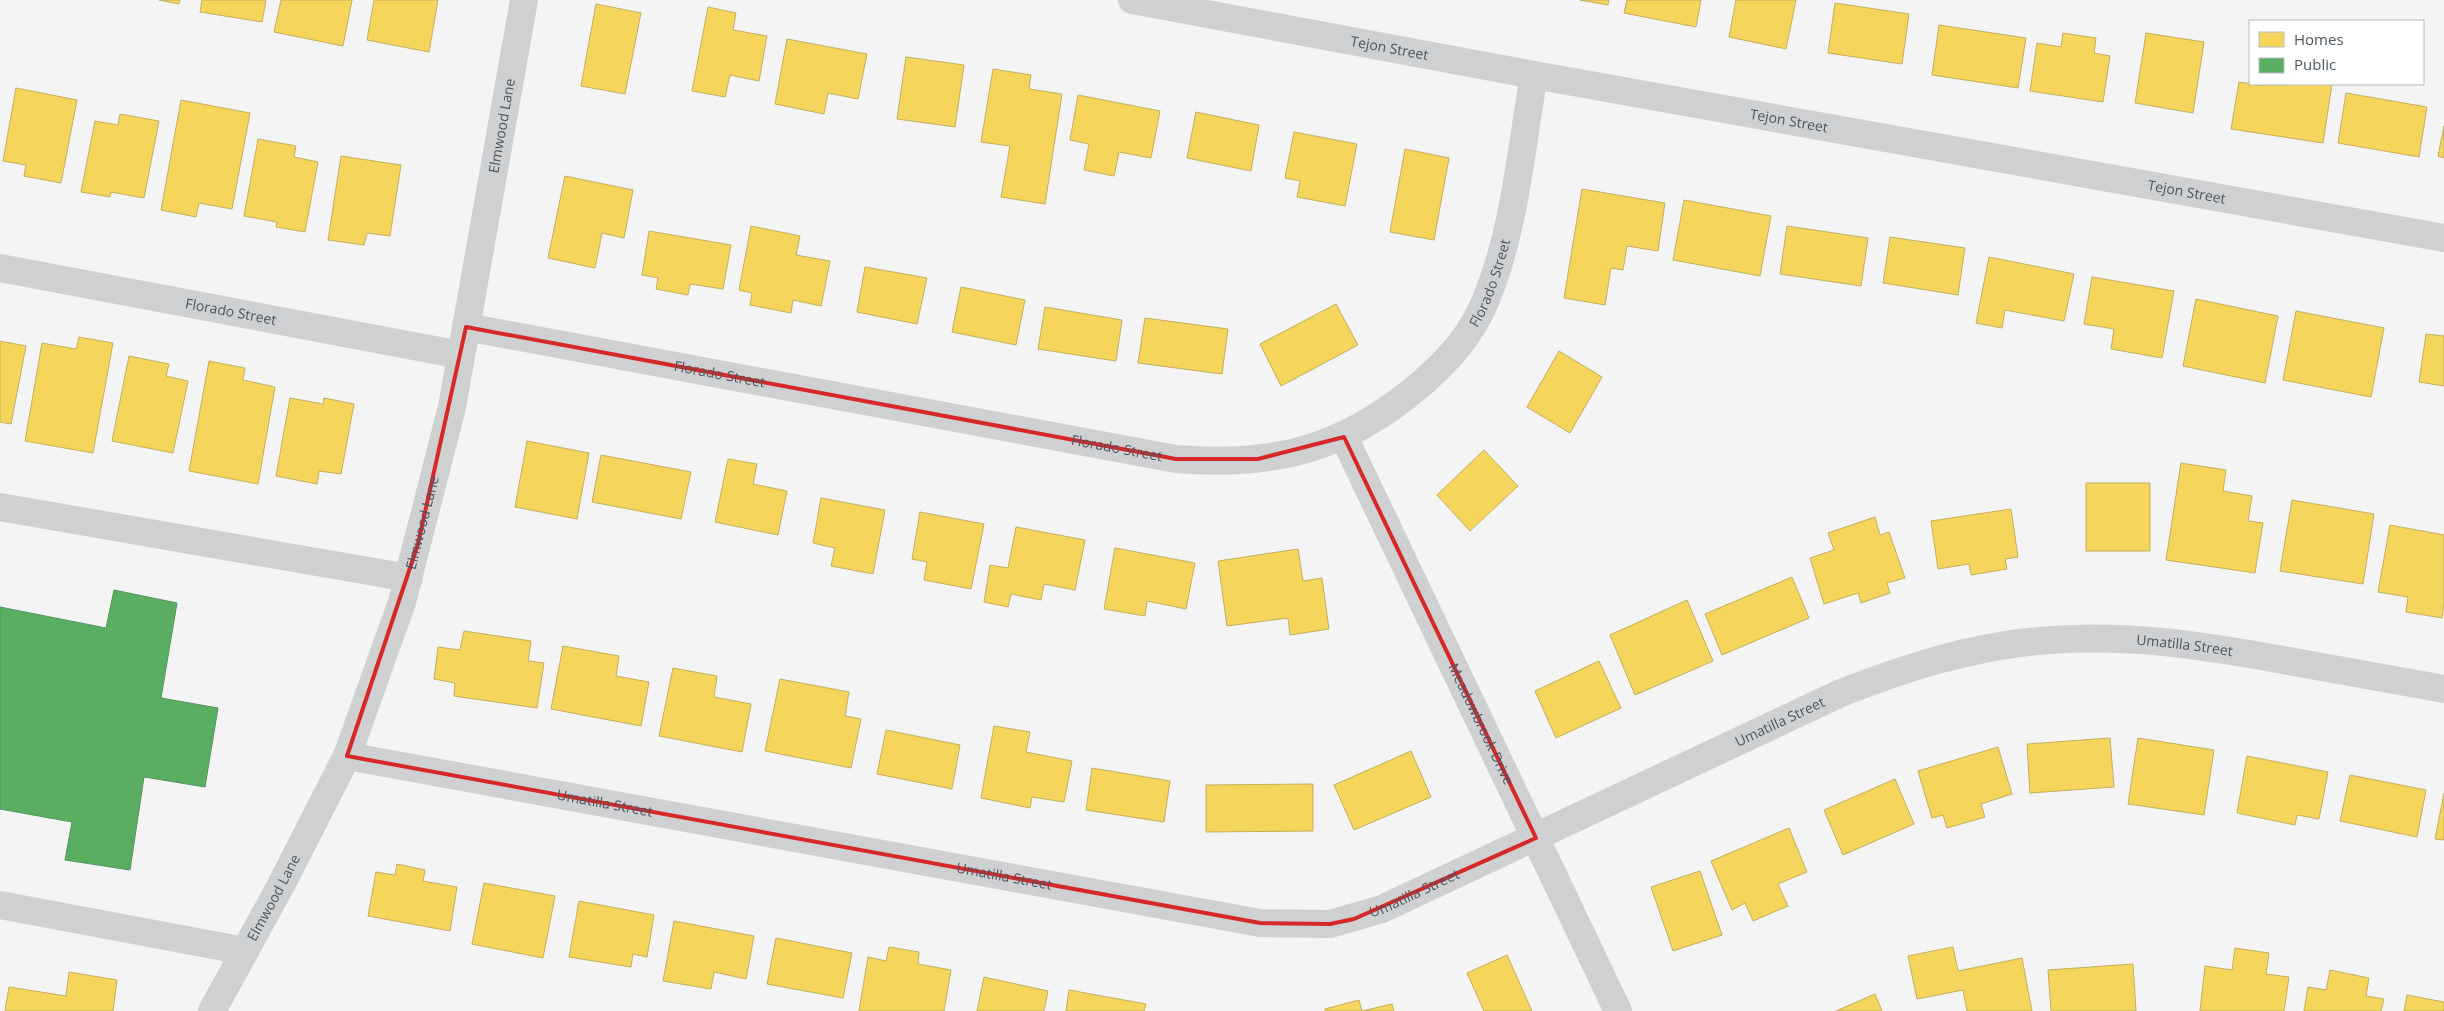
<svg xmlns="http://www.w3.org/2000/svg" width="2444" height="1011" font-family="'Open Sans',sans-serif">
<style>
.homes{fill:#f6d55c;stroke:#c2af5e}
.public{fill:#5aae61;stroke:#559461}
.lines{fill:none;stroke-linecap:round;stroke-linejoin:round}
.minor{stroke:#ced0d2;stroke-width:28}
.marked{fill:none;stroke:#d62828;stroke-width:4;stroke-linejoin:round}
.labels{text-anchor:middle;stroke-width:5;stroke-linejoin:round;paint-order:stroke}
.street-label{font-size:14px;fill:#4a5661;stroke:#fff}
</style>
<rect width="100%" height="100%" fill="#f4f4f4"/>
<path class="homes" d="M 159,0 L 180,0 L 179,4 Z
M 202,0 L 266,0 L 262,22 L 200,12 Z
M 281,0 L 352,0 L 343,46 L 274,32 Z
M 374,0 L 438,0 L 429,52 L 367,40 Z
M 1580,0 L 1609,0 L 1608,5 Z
M 1627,0 L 1701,0 L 1696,27 L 1624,13 Z
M 1736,0 L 1796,0 L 1786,49 L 1729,37 Z
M 1835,3 L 1909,14 L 1902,64 L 1828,53 Z
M 596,4 L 641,13 L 625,94 L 581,86 Z
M 708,7 L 736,13 L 733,30 L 767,36 L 759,81 L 730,75 L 725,97 L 692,91 Z
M 1939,25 L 2026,38 L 2018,88 L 1932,75 Z
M 2063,33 L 2096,38 L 2094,53 L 2110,56 L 2103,102 L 2030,91 L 2037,43 L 2061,47 Z
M 2146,33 L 2204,42 L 2193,113 L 2135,103 Z
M 787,39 L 867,54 L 858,99 L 828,93 L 824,114 L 775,104 Z
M 906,57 L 964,65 L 955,127 L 897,119 Z
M 993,69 L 1031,75 L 1029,89 L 1062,94 L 1045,204 L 1001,197 L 1010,146 L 981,142 Z
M 2239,82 L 2259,85 L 2332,84 L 2323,143 L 2231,129 Z
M 16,88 L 77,100 L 61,183 L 24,176 L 26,165 L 3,161 Z
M 2346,93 L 2427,107 L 2419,157 L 2338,143 Z
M 1078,95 L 1160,111 L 1151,158 L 1119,152 L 1114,176 L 1084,170 L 1089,144 L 1070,140 Z
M 181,100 L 250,113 L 232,209 L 199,203 L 196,217 L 161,210 Z
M 1196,112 L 1259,125 L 1251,171 L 1187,158 Z
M 120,114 L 159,121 L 144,198 L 111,192 L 110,197 L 81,192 L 95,121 L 118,125 Z
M 2444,126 L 2444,158 L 2438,156 Z
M 1294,132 L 1357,144 L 1345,206 L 1297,197 L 1300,181 L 1285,178 Z
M 258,139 L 296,146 L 294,157 L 318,162 L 305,232 L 276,227 L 277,222 L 244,216 Z
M 1405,149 L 1449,158 L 1434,240 L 1390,232 Z
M 341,156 L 401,165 L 390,236 L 367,233 L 364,245 L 328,240 Z
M 565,176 L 633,190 L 624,238 L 602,233 L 595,268 L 548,258 Z
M 1582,189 L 1665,203 L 1658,251 L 1627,246 L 1623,270 L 1611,268 L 1605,305 L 1564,298 Z
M 1684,200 L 1771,216 L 1760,276 L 1673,260 Z
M 751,226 L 800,236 L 796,255 L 830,261 L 821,306 L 793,300 L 791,313 L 750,305 L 752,293 L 739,290 Z
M 1787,226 L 1868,238 L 1861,286 L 1780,274 Z
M 649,231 L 731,245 L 723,289 L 690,284 L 688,295 L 656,289 L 658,278 L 642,275 Z
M 1890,237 L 1965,248 L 1958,295 L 1883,283 Z
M 1989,257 L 2074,274 L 2064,321 L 2005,310 L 2002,328 L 1976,323 Z
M 865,267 L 927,278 L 917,324 L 857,312 Z
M 2092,277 L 2174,291 L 2162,358 L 2111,349 L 2114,329 L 2084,324 Z
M 961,287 L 1025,300 L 1016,345 L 952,332 Z
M 2196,299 L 2278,316 L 2265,383 L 2183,366 Z
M 1336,304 L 1358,345 L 1281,386 L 1260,344 Z
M 1045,307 L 1122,320 L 1116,361 L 1038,349 Z
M 2296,311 L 2384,328 L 2371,397 L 2283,380 Z
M 1145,318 L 1228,329 L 1222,374 L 1138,363 Z
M 2426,334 L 2444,336 L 2444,386 L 2419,382 Z
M 79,337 L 113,343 L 93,453 L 25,441 L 42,343 L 76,349 Z
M 0,341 L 26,346 L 11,424 L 0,422 Z
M 1559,351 L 1602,377 L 1570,433 L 1527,407 Z
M 129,356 L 169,364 L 166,376 L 188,381 L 173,453 L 112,441 Z
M 209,361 L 245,368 L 243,380 L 275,387 L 258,484 L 189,471 Z
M 290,398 L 323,404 L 324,398 L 354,404 L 341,474 L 319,471 L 317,484 L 276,476 Z
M 527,441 L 589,453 L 577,519 L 515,507 Z
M 1484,450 L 1518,486 L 1470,531 L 1437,495 Z
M 601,455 L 691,472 L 681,519 L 592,502 Z
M 728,459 L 757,464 L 753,484 L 787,491 L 778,535 L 715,522 Z
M 2181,463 L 2226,470 L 2223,491 L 2252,496 L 2248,521 L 2263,523 L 2255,573 L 2166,560 Z
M 2086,483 L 2150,483 L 2150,551 L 2086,551 Z
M 821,498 L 885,510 L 873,574 L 831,566 L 835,548 L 813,543 Z
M 2292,500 L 2374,514 L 2363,584 L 2280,571 Z
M 2011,509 L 2018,557 L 2005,559 L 2007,569 L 1971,575 L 1969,564 L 1938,569 L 1931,521 Z
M 920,512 L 984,524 L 971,589 L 924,580 L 927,562 L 912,559 Z
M 1875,517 L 1880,535 L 1889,532 L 1905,578 L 1887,583 L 1890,593 L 1861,603 L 1858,593 L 1824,604 L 1810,558 L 1834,550 L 1828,533 Z
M 2390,525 L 2444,535 L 2444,603 L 2442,618 L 2406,612 L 2408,597 L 2378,592 Z
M 1016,527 L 1085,540 L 1075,590 L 1044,584 L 1041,600 L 1011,594 L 1008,607 L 984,602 L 990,565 L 1008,568 Z
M 1115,548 L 1195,563 L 1186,609 L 1147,601 L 1145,616 L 1104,609 Z
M 1298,549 L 1303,581 L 1322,578 L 1329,629 L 1290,635 L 1288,618 L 1227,626 L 1218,561 Z
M 1792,577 L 1809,618 L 1722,655 L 1705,614 Z
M 1687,600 L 1713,661 L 1635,695 L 1610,635 Z
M 464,631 L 531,641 L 528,661 L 544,663 L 537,708 L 454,696 L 455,683 L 434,679 L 438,647 L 460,650 Z
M 563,646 L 619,656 L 616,676 L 649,682 L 641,726 L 551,709 Z
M 1599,661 L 1621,708 L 1556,738 L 1535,691 Z
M 673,668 L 717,676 L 714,697 L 751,704 L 742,752 L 659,736 Z
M 780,679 L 849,692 L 845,716 L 861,719 L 851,768 L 765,751 Z
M 994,726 L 1030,732 L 1026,752 L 1072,761 L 1064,802 L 1032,797 L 1030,808 L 981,798 Z
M 886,730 L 960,745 L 952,789 L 877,774 Z
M 2110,738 L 2114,787 L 2030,793 L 2027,744 Z
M 2138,738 L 2214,750 L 2204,815 L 2128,804 Z
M 1998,747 L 2012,794 L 1981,804 L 1985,817 L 1947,828 L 1943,815 L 1932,818 L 1918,771 Z
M 1411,751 L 1431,797 L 1354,830 L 1334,785 Z
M 2247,756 L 2328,772 L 2319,819 L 2297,815 L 2295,825 L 2237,813 Z
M 1092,768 L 1170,781 L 1164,822 L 1086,810 Z
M 2350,775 L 2426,790 L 2417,837 L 2340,821 Z
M 1895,779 L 1914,824 L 1843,855 L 1824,810 Z
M 1313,784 L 1313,831 L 1206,832 L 1206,785 Z
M 2444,793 L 2444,840 L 2435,839 Z
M 1789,828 L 1807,872 L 1778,884 L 1788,906 L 1753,921 L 1745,903 L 1732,910 L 1711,861 Z
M 397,864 L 425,870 L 423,881 L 457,887 L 450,931 L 368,916 L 376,872 L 395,875 Z
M 1700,871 L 1722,935 L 1673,951 L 1651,887 Z
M 484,883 L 555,896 L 543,958 L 472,944 Z
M 579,901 L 654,915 L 647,957 L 633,954 L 631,967 L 569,957 Z
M 674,921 L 754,936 L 746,979 L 714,972 L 711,989 L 663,981 Z
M 776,938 L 852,953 L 843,998 L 767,984 Z
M 889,947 L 919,952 L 918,964 L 951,970 L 944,1011 L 859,1011 L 868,957 L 886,961 Z
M 1953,947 L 1958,971 L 2022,958 L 2032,1011 L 1967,1011 L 1963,990 L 1917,999 L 1908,956 Z
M 2235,948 L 2269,953 L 2266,974 L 2289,977 L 2284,1011 L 2200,1011 L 2205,966 L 2232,970 Z
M 1507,955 L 1532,1011 L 1484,1011 L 1467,973 Z
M 2133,964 L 2136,1011 L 2051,1011 L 2048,970 Z
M 2330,970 L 2369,978 L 2366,996 L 2384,999 L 2381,1011 L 2304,1011 L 2308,987 L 2326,990 Z
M 69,972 L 117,980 L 113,1011 L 5,1011 L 9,987 L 66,996 Z
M 984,977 L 1048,991 L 1044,1011 L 977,1011 Z
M 1069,990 L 1146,1004 L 1144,1011 L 1066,1011 Z
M 1875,994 L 1882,1011 L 1836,1011 Z
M 2407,995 L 2444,1002 L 2444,1011 L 2404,1011 Z
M 1359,1000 L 1362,1011 L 1392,1004 L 1394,1011 L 1325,1011 L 1325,1009 Z"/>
<path class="public" d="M 114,590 L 177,603 L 161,698 L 218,708 L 205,787 L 144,777 L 130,870 L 65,860 L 72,822 L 0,809 L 0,607 L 106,628 Z"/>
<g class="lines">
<g class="minor">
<path id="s1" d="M 1132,0 L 1534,75 L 2444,238"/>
<path id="s2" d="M 0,268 L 461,355"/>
<path id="s3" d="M 466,327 L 1176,459 C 1275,467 1345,449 1421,384 C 1450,359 1473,333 1487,297 C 1515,228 1521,149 1534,75"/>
<path id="s4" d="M 1344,437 L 1618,1011"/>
<path d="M 0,507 L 409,578"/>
<path id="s5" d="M 347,756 L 1260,923 L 1330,924 L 1382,909 L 1841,693 C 1905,668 1970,647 2038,641 C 2122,633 2201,645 2283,660 C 2337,670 2390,679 2444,689"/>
<path d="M 0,905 L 245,951"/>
<path id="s6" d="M 212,1011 L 281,885 L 347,756 L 402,602 L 452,407 L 524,0"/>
</g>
</g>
<path class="marked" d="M 466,327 L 1176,459 L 1258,459 L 1344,437 L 1536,838 L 1354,919 L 1330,924 L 1260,923 L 347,756 L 418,544 Z"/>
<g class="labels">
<g class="street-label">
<text dy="5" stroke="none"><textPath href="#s1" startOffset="262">Tejon Street</textPath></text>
<text dy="5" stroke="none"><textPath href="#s1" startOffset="668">Tejon Street</textPath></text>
<text dy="5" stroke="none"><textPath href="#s6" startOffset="939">Elmwood Lane</textPath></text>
<text dy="5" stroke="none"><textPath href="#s1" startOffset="1072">Tejon Street</textPath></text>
<text dy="5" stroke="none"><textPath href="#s3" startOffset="1111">Florado Street</textPath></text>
<text dy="5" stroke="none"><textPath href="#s2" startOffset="235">Florado Street</textPath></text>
<text dy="5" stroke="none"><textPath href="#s3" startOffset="258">Florado Street</textPath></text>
<text dy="5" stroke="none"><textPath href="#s3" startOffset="662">Florado Street</textPath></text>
<text dy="5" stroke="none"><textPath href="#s6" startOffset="534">Elmwood Lane</textPath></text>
<text dy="5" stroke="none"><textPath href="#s5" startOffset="1911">Umatilla Street</textPath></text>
<text dy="5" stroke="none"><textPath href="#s5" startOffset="1492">Umatilla Street</textPath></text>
<text dy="5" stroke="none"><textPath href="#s4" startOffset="318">Meadowbrook Drive</textPath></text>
<text dy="5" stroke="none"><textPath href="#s5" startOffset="262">Umatilla Street</textPath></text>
<text dy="5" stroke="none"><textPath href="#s5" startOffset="668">Umatilla Street</textPath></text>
<text dy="5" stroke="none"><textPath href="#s5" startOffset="1088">Umatilla Street</textPath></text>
<text dy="5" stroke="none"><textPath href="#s6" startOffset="129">Elmwood Lane</textPath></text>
</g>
</g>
<rect x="2249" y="20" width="175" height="65" fill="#ffffff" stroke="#b7bbc0"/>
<rect x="2259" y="32" width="25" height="15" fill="#f6d55c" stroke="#b7bbc0"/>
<text x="2294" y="45" font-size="15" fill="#4a5661">Homes</text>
<rect x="2259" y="58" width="25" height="15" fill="#5aae61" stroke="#b7bbc0"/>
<text x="2294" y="70" font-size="15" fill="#4a5661">Public</text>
</svg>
